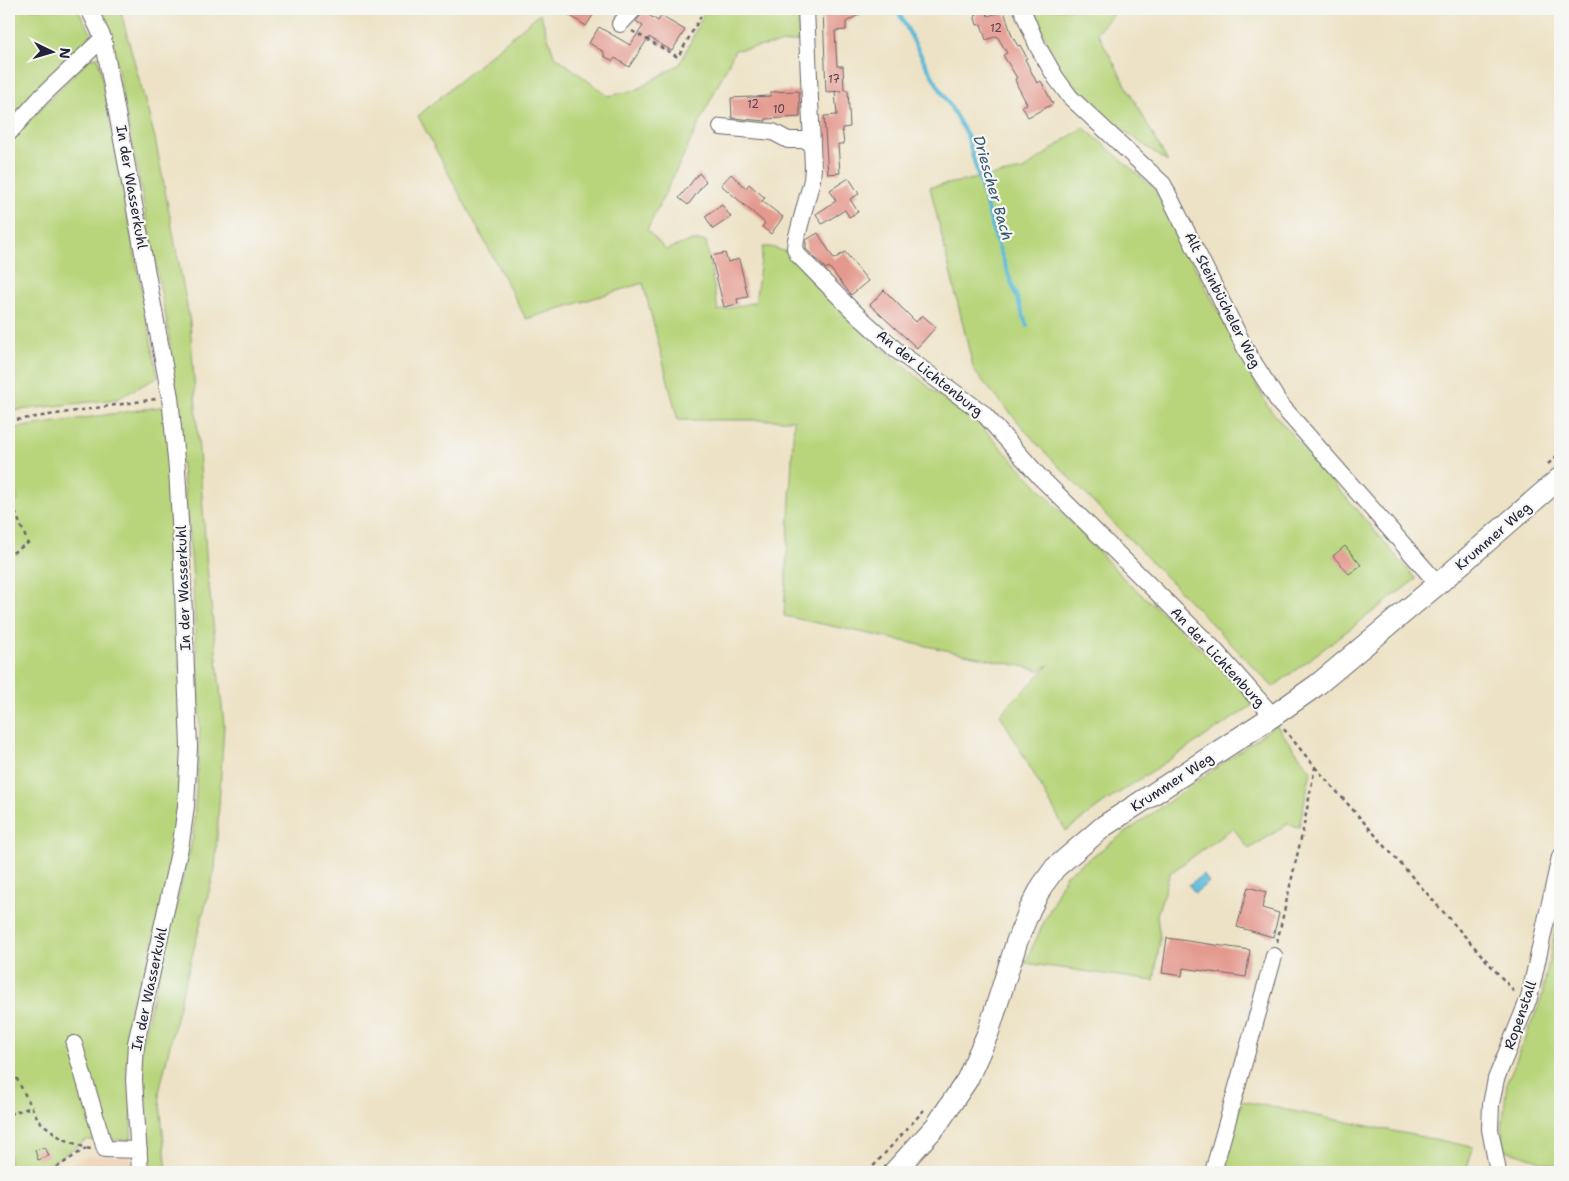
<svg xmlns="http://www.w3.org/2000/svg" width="1569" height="1181" font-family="'Shantell Sans',sans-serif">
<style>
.built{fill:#f0d6bc}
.green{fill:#b8d57c;stroke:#6d7c5c}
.water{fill:#59b9d8;stroke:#3e6e8a}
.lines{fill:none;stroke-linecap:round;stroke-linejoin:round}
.stream{stroke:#59b9d8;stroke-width:4}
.building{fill:#e4998e}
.minor-casing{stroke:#69656b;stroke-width:18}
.major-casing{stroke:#69656b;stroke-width:23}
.path{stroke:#69656b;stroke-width:2.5;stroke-dasharray:4 4;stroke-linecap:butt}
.minor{stroke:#fff;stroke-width:16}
.major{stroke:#fff;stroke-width:21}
.labels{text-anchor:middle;stroke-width:4.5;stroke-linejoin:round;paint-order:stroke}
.number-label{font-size:11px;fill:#524050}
.street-label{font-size:14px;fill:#22223b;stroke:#f6f6f2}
.water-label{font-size:15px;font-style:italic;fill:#355772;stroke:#f6f6f2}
</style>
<rect width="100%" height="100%" fill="#f6f6f2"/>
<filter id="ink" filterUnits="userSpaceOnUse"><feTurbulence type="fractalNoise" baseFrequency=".02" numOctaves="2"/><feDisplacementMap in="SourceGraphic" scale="10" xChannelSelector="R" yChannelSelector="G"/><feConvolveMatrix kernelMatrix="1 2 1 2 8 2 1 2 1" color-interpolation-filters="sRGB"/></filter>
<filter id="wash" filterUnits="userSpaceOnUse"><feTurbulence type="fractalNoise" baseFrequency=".0096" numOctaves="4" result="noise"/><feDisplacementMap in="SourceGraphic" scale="20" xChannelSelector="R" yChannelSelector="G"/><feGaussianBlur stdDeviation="1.12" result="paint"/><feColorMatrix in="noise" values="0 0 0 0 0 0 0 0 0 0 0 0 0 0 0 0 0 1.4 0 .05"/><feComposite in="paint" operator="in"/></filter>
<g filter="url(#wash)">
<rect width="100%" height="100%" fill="#ede2c5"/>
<path class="built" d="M 102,1154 L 131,1158 L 133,1172 L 58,1172 L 78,1160 L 89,1156 Z"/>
<path class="green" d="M 9,9 L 77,9 L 91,33 L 83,47 L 9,127 Z
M 97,9 L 120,9 L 155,138 L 190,322 L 207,567 L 224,725 L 215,869 L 179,1005 L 159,1093 L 167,1172 L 150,1172 L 144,1137 L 141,1045 L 193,837 L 200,729 L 192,566 L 168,328 L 111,36 Z
M 706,9 L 798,9 L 799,41 L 735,50 L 647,230 L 666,250 L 690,241 L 706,241 L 718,311 L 755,302 L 763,247 L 771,247 L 790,253 L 858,327 L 949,404 L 980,425 L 1128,583 L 1172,621 L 1239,687 L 1253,705 L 1105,802 L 1066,831 L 1000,714 L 1049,665 L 1040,670 L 784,616 L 794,420 L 678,420 L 643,283 L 526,319 L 418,116 L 540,13 L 554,55 L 608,96 L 636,90 L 680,64 Z
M 1033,9 L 1118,9 L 1097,32 L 1168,162 L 1103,116 L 1059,68 Z
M 98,57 L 158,377 L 117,399 L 10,411 L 9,414 L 9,141 L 90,58 Z
M 1083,127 L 1154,188 L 1268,407 L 1416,579 L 1273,687 L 1039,446 L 974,371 L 930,187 L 1023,170 Z
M 166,406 L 174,530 L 183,755 L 175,853 L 133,1023 L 131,1140 L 86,1140 L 37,1172 L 9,1172 L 9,504 L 18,501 L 9,478 L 9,429 Z
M 1276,725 L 1311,771 L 1299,827 L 1288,824 L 1249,849 L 1233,828 L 1170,873 L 1157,915 L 1160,939 L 1154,981 L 1025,963 L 1066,875 Z
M 1560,907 L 1560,1167 L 1503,1149 L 1502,1129 L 1507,1082 L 1541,1000 Z
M 1242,1101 L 1473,1147 L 1466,1172 L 1222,1172 Z"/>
<path class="water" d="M 1203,874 L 1209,882 L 1195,893 L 1189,885 Z"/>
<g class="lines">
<path class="stream" d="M 897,9 L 926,65 L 967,135 L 995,237 L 1027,326"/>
</g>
<g id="blocks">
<path class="building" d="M 560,9 L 597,9 L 586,26 Z
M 823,9 L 869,9 L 846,22 L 846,30 L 835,31 L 837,66 L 843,66 L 844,90 L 848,90 L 850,127 L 842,128 L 844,144 L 838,144 L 840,173 L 828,174 L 824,116 L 837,115 L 835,91 L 841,91 L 826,92 Z
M 986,10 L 988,16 L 1004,11 L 1012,36 L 1018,46 L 1020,45 L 1027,58 L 1025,59 L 1037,83 L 1041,81 L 1053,104 L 1028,117 L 1022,106 L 1027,104 L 1017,85 L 1015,79 L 1017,78 L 1003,55 L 1007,53 L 997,36 L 986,40 L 981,24 L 977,25 L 975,18 L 977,13 Z
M 644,12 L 658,21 L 661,16 L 685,30 L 672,51 L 649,37 L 629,67 L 615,58 L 613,61 L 604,56 L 604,52 L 589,43 L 599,27 L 630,45 L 643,26 L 636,21 Z
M 799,91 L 800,117 L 766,119 L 766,121 L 732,118 L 731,98 L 771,96 L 771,92 Z
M 699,173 L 706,181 L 688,205 L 679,198 Z
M 731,174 L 746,188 L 749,184 L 765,198 L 762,201 L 783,217 L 771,234 L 762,227 L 765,223 L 721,185 Z
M 849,178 L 859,194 L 850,199 L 858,212 L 849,217 L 845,210 L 822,224 L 816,214 L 836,201 L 830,190 Z
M 722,205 L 731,217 L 713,229 L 705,216 Z
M 818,233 L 834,259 L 845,252 L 868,281 L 851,295 L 829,267 L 826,269 L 806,249 L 806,240 Z
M 725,253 L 728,262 L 739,259 L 748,297 L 737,299 L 738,304 L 724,307 L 711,256 Z
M 884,290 L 916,322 L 922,315 L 936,327 L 917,348 L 870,305 Z
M 1345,546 L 1361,565 L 1349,574 L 1333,556 Z
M 1248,887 L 1266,892 L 1262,908 L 1279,913 L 1273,937 L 1237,927 Z
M 1167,938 L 1250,950 L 1246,977 L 1183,968 L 1182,976 L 1162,973 Z
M 45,1147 L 49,1156 L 38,1160 L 35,1150 Z"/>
</g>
</g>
<g filter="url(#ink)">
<use href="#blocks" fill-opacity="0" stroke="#69656b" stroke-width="1"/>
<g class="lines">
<g class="minor-casing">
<path id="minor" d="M 89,9 L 103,38 L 170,397 L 177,470 L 181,538 L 189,747 L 186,806 L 181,843 L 136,1043 L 134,1080 L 140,1172
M 806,9 L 813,168 L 812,180 L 796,240 L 795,248 L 798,255 L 851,309 L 896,350 L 983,413 L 1039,476 L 1213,648 L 1273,716
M 1022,9 L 1038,47 L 1056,78 L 1070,97 L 1163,184 L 1247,352 L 1280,404 L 1438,584
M 620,24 L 634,9
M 721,127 L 773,132 L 788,140 L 812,140
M 9,133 L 41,97 L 103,38
M 74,1044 L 105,1149 L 139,1150
M 1213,1172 L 1274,956
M 1498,1172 L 1490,1129 L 1491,1104 L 1496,1079 L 1529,998 L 1560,857"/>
</g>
<g class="major-casing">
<path id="major" d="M 894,1172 L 936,1126 L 967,1080 L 988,1033 L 1017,941 L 1030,909 L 1042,886 L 1055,868 L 1104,826 L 1273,716 L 1317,685 L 1438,584 L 1560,478"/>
</g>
<path class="path" d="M 632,31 L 678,57 L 705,9
M 9,421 L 156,399
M 1548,464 L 1560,453
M 9,497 L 28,543 L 9,555
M 1315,767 L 1516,994
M 1277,942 L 1303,830 L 1315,767 L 1283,728
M 9,1064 L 39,1121 L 61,1138 L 86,1148 L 91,1149
M 9,1114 L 32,1107
M 9,1170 L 9,1172
M 50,1172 L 86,1148
M 868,1172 L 924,1110"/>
<use href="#minor" class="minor"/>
<use href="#major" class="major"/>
</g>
</g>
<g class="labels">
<g class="number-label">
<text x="996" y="32">12</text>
<text x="834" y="83">17</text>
<text x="753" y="108">12</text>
<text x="779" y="113">10</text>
</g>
<g class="street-label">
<text transform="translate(132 187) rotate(80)" y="5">In der Wasserkuhl</text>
<text transform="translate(1223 300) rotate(63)" y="5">Alt Steinbücheler Weg</text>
<text transform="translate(930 373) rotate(38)" y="5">An der Lichtenburg</text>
<text transform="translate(1493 536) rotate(-41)" y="5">Krummer Weg</text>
<text transform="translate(183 588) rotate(-92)" y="5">In der Wasserkuhl</text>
<text transform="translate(1218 657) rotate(47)" y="5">An der Lichtenburg</text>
<text transform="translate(1172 782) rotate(-33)" y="5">Krummer Weg</text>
<text transform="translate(149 989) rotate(-78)" y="5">In der Wasserkuhl</text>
<text transform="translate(1520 1015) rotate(-71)" y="5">Ropenstall</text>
</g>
<g class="water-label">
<text transform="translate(993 188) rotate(74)" y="5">Driescher Bach</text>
</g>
</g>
<rect width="1569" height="1181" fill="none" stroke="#f6f6f2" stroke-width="30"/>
<g transform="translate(52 52) rotate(95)" stroke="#f6f6f2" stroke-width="4" paint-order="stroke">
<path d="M0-4L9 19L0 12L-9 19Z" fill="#22223b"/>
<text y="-8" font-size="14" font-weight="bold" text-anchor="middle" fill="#22223b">N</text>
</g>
</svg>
